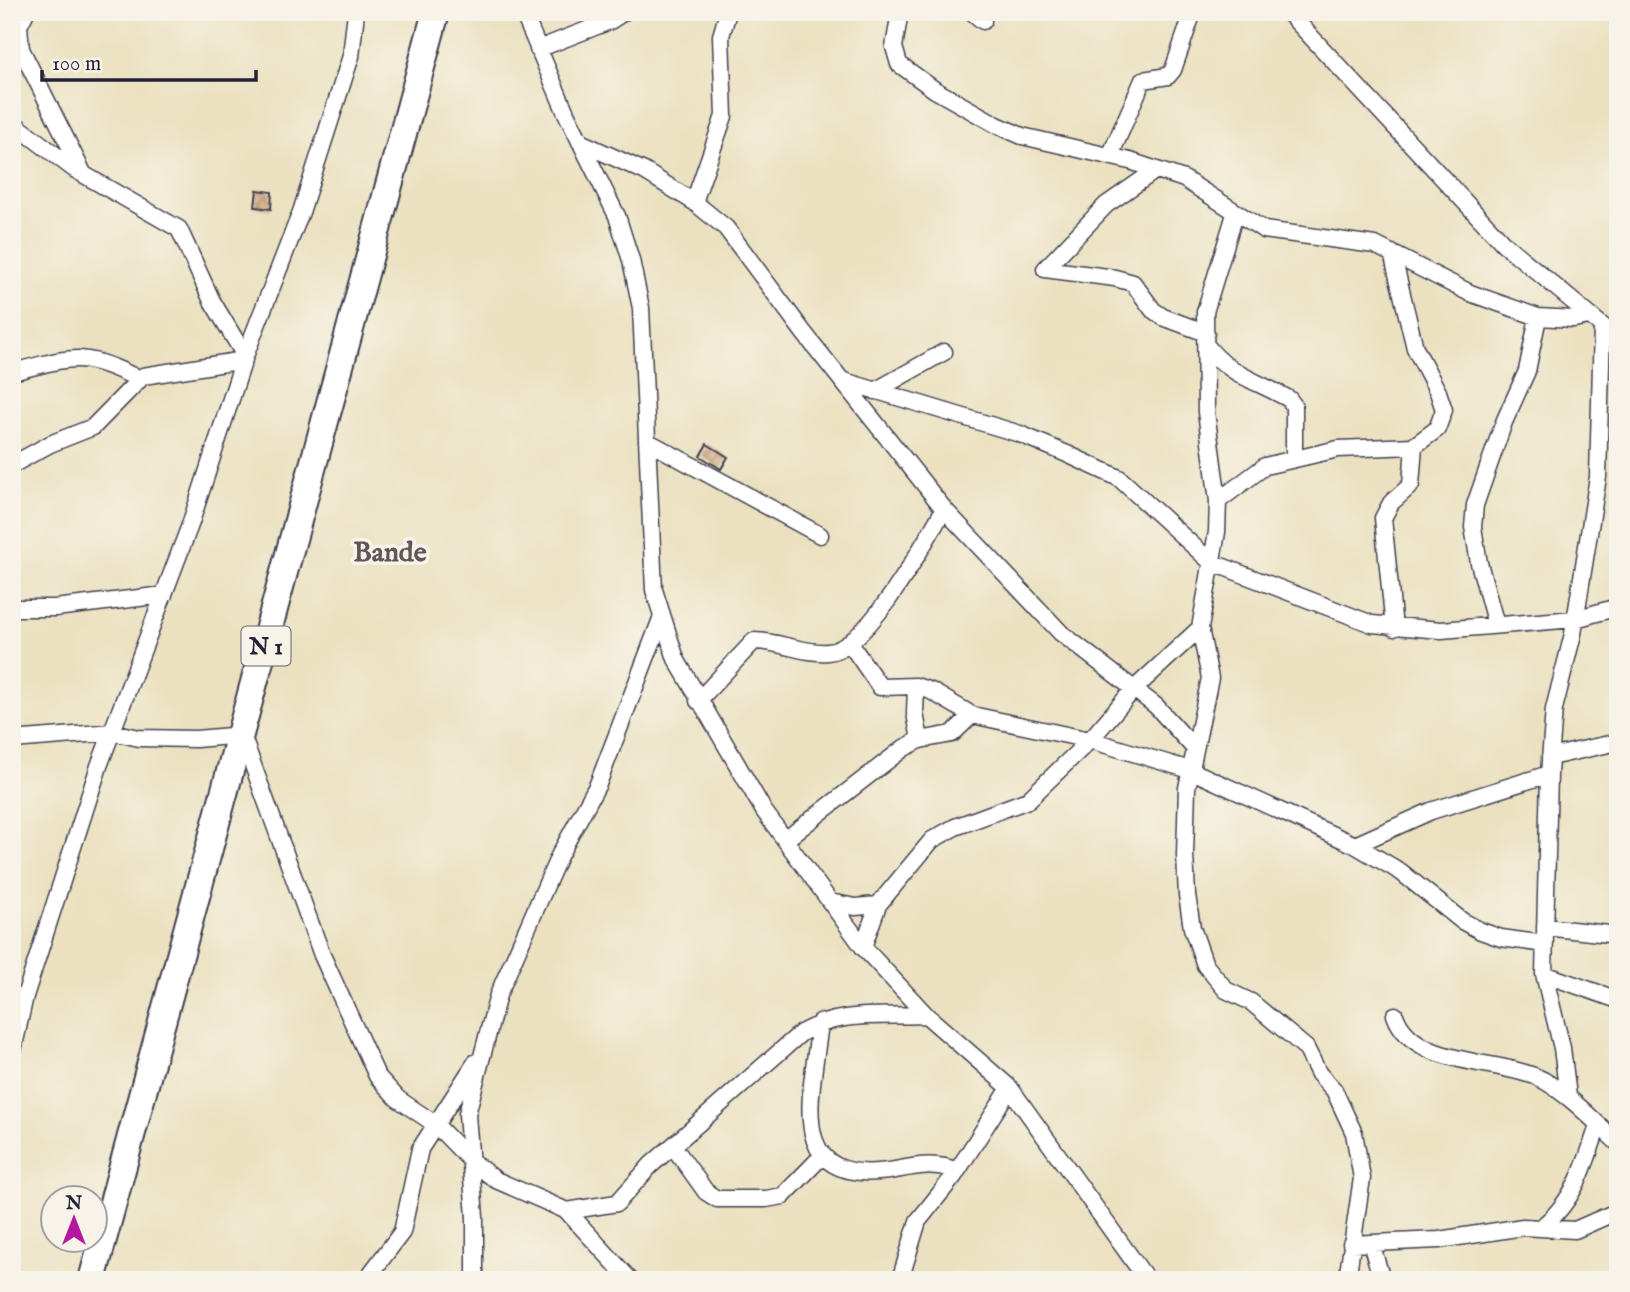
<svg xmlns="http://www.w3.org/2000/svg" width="1630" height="1292" font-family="'IM FELL English',serif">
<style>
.building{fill:url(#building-cross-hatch)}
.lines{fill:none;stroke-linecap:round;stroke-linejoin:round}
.minor-casing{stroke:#403f4f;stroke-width:19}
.trunk-casing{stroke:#403f4f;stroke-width:30}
.minor{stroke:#fff;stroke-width:16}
.trunk{stroke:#fff;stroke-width:26}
.labels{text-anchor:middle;stroke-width:7;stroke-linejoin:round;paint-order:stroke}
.shield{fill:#f7f3e8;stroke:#62616f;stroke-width:2}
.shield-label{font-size:23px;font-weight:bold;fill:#22223b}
.quarter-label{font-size:28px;font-weight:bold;fill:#615558;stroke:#f7f3e8}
</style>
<defs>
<pattern id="building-cross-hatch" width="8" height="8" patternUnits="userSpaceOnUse" patternTransform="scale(1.75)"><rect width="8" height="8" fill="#d5b38f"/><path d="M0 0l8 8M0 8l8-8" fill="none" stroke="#ac9176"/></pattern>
</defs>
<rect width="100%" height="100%" fill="#f7f3e8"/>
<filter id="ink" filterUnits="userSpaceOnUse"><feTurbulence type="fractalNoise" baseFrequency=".0143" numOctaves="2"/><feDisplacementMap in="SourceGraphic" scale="14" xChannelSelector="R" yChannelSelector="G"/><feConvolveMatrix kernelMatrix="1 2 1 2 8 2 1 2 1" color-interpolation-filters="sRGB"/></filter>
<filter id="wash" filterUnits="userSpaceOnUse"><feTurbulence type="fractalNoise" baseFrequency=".00686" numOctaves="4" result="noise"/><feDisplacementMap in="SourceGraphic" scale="28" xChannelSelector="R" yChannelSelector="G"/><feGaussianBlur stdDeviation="1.57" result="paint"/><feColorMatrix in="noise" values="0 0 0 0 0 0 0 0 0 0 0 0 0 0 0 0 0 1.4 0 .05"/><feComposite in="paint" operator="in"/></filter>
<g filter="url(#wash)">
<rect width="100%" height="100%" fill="#ebe1c0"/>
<g id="blocks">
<path class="building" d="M 257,190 L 272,192 L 271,209 L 255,207 Z
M 707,444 L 728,457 L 721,469 L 700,456 Z"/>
</g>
</g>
<g filter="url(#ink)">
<use href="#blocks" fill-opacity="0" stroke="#403f4f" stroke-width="2"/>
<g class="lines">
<g class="minor-casing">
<path id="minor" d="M 26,12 L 19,26 L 21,49 L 84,175
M 523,12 L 566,113 L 617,216 L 631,260 L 641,308 L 654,590 L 676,659 L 764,811 L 863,947 L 926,1015 L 1010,1088 L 1147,1280
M 900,12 L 894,47 L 899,64 L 935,90 L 997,125 L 1022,136 L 1130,161 L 1184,179 L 1264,230 L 1375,245 L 1470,293 L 1538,317 L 1574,319 L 1589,316
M 972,12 L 983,21
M 1288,12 L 1504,244 L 1618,339
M 538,49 L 610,21 L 624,12
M 12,122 L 74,169 L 179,229 L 212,301 L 245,356
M 580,142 L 644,171 L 694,202 L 726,228 L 804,333 L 944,509 L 1061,633 L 1156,706 L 1195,749
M 1110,156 L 1143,80 L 1168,76 L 1173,70 L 1193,12
M 1156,170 L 1106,205 L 1045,269 L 1115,278 L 1133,283 L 1153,310 L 1163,317 L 1206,333
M 694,202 L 724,116 L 721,36 L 728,12
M 1235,214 L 1205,312 L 1206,412 L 1218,501 L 1217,532 L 1200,628 L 1210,678 L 1187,788 L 1185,855 L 1187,895 L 1192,928 L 1205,965 L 1226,990 L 1251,1002 L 1306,1048 L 1319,1074 L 1334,1090 L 1354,1133 L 1362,1178 L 1347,1280
M 1206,345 C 1227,374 1259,382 1289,399 L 1294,406 L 1294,459
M 12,372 C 74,357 80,350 139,379
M 844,381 L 1020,434 L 1067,454 L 1119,478 L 1211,562 L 1372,624 L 1441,630 L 1575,619 L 1618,607
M 875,391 L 944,352
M 647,441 L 820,535
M 12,465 L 50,444 L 93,427 L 143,376 L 244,360
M 1218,501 L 1265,466 L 1338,449 L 1414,446 L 1437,429 L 1444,410 L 1438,392 L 1415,348 L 1392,253
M 12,608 L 55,608 L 164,595
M 1496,625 L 1479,563 L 1473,527 L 1475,505 L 1504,422 L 1527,371 L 1538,317
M 1394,628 L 1383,518 L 1391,503 L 1411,485 L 1414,446
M 851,645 L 880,687 L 916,686 L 931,691 L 972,715 L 1090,740 L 1190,770 L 1355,845 L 1401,872 L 1462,921 L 1481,931 L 1501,938 L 1545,944
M 916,686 L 915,713 L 920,740
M 698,701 L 754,641 C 779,641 803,654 828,652 C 867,650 925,542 944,509
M 12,740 L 113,732 L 139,738 L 196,739 L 242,735 L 322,955 L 377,1076 L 398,1099 L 435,1124 L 471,1161 L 496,1180 L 567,1211 L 617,1203 L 651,1165 L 801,1033 C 840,1010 883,1017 926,1015
M 1550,757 L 1618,742
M 785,840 L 904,748 L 920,740 L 952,734 L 972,715
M 1355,845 L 1431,811 L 1549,774
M 830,902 L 855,907 L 878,905
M 1545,927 L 1618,935
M 863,947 L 878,905 L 932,840 L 955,827 L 1028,800 L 1090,740 L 1133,690 L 1200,628
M 1544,974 L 1618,1000
M 1395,1015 C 1413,1068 1501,1058 1543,1080 C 1571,1096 1594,1121 1618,1143
M 820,1022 C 813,1092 782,1185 889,1171 C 913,1167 934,1161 957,1171
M 12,1055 L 25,996 L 99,766 L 190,525 L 245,356 L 301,212 L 351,56 L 356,12
M 1568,1096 L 1562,1048 L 1544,974 L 1549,774 L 1554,709 L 1573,634 L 1598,477 L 1602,327
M 673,1146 L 706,1192 L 717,1199 L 766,1199 L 783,1196 L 821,1157
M 567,1211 L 630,1280
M 1540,1228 C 1574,1203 1586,1164 1598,1125
M 1371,1243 L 1382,1280
M 1351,1244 L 1439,1240 L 1523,1227 L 1575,1230 L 1618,1211
M 366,1280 L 402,1232 L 420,1149 L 476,1062
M 475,1280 L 475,1217 L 467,1114 L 498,995 L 559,856 L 598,784 L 661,619
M 900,1280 L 918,1221 L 954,1176 L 1010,1088"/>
</g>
<g class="trunk-casing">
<path id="trunk" d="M 92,1280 L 436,12"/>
</g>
<use href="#minor" class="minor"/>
<use href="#trunk" class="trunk"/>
</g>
</g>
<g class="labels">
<rect class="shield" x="241.5" y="626.5" width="49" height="39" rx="5"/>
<g class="shield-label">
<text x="266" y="654">N 1</text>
</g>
<g class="quarter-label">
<text x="390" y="561">Bande</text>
</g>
</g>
<rect width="1630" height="1292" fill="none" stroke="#f7f3e8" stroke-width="42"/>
<g transform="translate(74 1219)"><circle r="33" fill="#f7f3e8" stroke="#a29fa3" stroke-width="2"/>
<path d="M0-5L12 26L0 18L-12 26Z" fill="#b5179e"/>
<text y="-10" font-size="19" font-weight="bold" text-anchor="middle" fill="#22223b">N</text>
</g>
<path d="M42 70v10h214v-10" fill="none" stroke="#22223b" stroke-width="3.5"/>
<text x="52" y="70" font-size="21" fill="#22223b" stroke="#f7f3e8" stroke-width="5" paint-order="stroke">100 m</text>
</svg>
